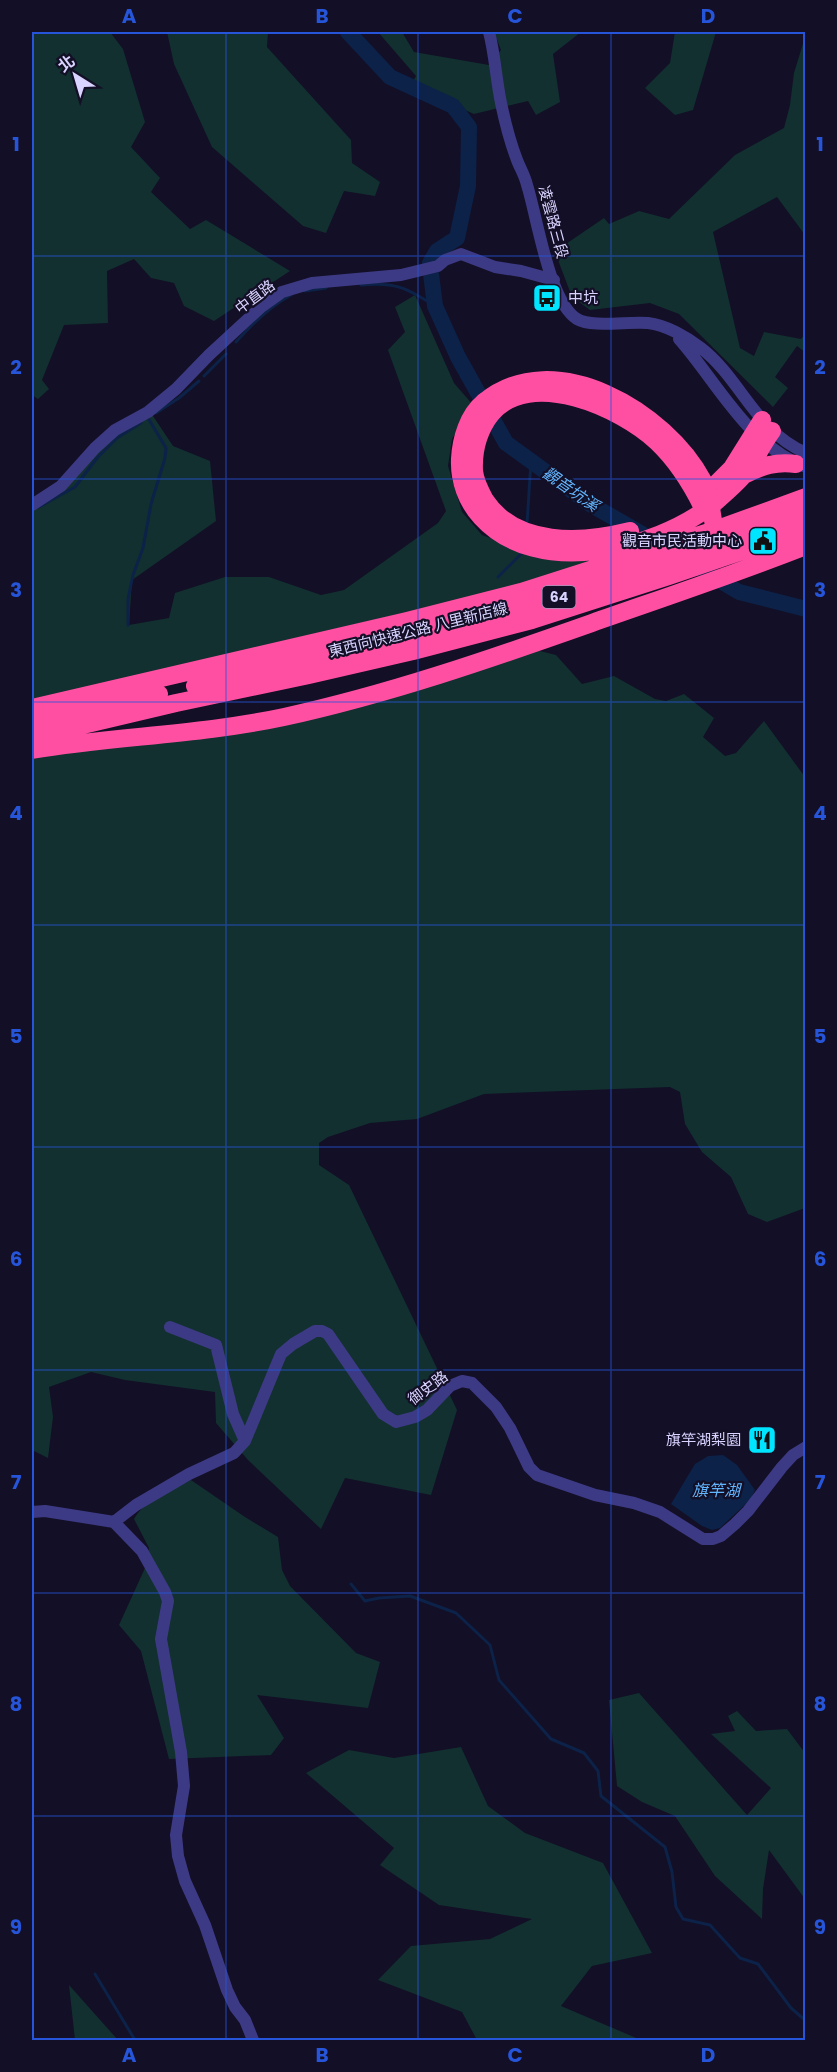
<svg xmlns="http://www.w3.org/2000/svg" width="837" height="2072" font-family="Poppins,'Noto Sans TC',sans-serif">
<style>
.green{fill:#12302f}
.water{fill:#0c2248}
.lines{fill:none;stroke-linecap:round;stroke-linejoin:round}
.stream{stroke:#0c2248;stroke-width:3}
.river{stroke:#0c2248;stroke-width:16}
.minor{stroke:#3d3a85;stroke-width:12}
.highway{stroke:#ff4fa3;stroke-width:18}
.highway-bridge{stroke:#ff4fa3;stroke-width:18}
.grid{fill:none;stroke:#2655da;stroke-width:1.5;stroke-opacity:0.55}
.labels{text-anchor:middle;stroke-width:4.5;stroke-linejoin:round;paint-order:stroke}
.shield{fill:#130f26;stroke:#9e99be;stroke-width:1.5}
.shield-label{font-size:14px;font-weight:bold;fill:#d9d4ff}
.street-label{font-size:15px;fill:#d9d4ff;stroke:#130f26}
.poi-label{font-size:15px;fill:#d9d4ff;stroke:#130f26;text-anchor:end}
.water-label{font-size:16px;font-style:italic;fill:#62b6ff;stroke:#130f26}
.neatline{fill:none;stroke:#2655da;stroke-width:2}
.grid-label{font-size:20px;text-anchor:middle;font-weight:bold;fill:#2655da}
</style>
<rect width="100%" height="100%" fill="#130f26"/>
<path class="green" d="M 32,32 L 110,32 L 123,49 L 145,122 L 131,147 L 160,178 L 151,192 L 190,229 L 206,220 L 290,271 L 214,321 L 184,306 L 174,283 L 151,278 L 134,259 L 107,271 L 108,323 L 64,325 L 42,380 L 49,389 L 38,399 L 32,395 Z
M 167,32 L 268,32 L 267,47 L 351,140 L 352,163 L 380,182 L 375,196 L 344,191 L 326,233 L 303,226 L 212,147 L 174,64 Z
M 378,32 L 402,32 L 414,52 L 489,65 L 501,50 L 494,32 L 581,32 L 553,54 L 560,102 L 536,115 L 528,101 L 474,114 L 410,86 L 416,76 Z
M 675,32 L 716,32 L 693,110 L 675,115 L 645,88 L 670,63 Z
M 805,37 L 805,235 L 777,197 L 713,232 L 740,348 L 754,356 L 764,332 L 801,339 L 805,334 L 805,352 L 797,346 L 775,377 L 788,388 L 773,407 L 679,314 L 650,303 L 590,310 L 572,297 L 558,260 L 560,248 L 604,218 L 609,224 L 639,211 L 669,219 L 735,155 L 784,128 L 790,105 L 794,73 Z
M 415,295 L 454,383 L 473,405 L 452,439 L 448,466 L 462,512 L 482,535 L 532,553 L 598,559 L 601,567 L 32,700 L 32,500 L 65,480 L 101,439 L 149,410 L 173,446 L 210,461 L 216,521 L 132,580 L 129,625 L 169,618 L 175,593 L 225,577 L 269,577 L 321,595 L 344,590 L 438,523 L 446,511 L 388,350 L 405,332 L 395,307 Z
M 532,649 L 556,655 L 582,684 L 614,676 L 655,699 L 666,701 L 684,694 L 714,718 L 703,737 L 725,756 L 736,753 L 764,721 L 805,777 L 805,1208 L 767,1222 L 748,1214 L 731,1177 L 702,1152 L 685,1124 L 680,1092 L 670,1087 L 484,1094 L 417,1119 L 370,1123 L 328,1137 L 319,1143 L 319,1165 L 349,1185 L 457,1410 L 431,1495 L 345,1478 L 321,1529 L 248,1460 L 216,1423 L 215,1392 L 125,1380 L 91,1372 L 49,1387 L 53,1417 L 48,1458 L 32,1450 L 32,758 L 356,708 Z
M 191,1480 L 245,1517 L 278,1537 L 282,1570 L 290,1586 L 356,1653 L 380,1662 L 368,1708 L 257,1695 L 284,1738 L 271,1755 L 169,1759 L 141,1651 L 119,1625 L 145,1568 L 149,1548 L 134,1519 C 146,1498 171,1491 191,1480 Z
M 639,1693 L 747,1815 L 771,1788 L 711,1734 L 735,1731 L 728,1716 L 737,1711 L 756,1731 L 787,1729 L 805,1753 L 805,1899 L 769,1850 L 763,1889 L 762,1919 L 715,1876 L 675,1816 L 642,1802 L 617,1786 L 609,1700 Z
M 461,1747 L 488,1806 L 525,1833 L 603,1863 L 652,1953 L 592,1966 L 561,2006 L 641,2040 L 477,2040 L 462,2012 L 378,1980 L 411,1946 L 490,1939 L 532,1919 L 439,1905 L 380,1865 L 394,1848 L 306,1773 L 349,1750 L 394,1758 Z
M 69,1985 L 118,2040 L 75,2040 Z"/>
<path class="water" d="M 723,1455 L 737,1465 L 755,1490 L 751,1499 L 720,1528 L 712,1530 L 702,1526 L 671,1504 L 695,1464 L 708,1456 Z"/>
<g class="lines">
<path class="stream" d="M 361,285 C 396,282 407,288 435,306
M 305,291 L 326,288
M 236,342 C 252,324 269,307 291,295
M 204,376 L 226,354
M 156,413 L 179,398 L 199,381
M 39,507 L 75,487 L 97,458 L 117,438 L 141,423
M 527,524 L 531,461
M 498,577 L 524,551
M 128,625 L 128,599 L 133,575 L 143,548 L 151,504 L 165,458 L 166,448 L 148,418
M 351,1584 L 365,1601 L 379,1598 L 410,1596 L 456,1613 L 490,1645 L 499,1680 L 551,1739 L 584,1753 L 598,1771 L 601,1796 L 665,1847 L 672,1872 L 676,1907 L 683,1919 L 710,1925 L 740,1958 L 758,1964 L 791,2008 L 806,2021
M 95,1974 L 135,2040"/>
<path class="river" d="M 348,32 L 390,77 L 453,106 L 469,127 L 468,186 L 457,238 L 437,251 L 430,263
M 431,274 L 435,306 L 458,357 L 506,443 L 590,504 L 642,534
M 687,561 L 739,592 L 806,609"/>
<path class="minor" d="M 489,32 C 495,55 496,79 501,103 C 505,122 510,142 517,160 C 520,168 525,176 527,185 C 537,216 549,302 577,319 C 592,328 629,321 648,323 C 666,325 687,337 701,348 C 741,379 755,431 806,453
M 679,339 C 718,383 747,445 806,467
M 32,505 L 61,486 L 95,448 L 115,430 L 148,412 L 176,389 L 209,355 L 261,307 L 282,292 L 312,283 L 401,275 L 438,266 L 445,260 L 461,254 L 495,267 L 521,271 L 554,280
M 170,1327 L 216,1345 L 233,1414 L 245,1441
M 32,1512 L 45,1511 L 114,1522 L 136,1505 L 189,1474 L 234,1453 L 245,1441 L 281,1354 L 293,1344 L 315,1331 L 322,1331 L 328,1334 L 383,1414 L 396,1422 L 415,1417 L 427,1410 L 450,1386 L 462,1381 L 472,1383 L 496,1407 L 510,1428 L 529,1467 L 537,1475 L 595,1495 L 634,1503 L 660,1512 L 703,1539 L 713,1539 L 721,1536 L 735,1524 L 748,1511 L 782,1467 L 793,1455 L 806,1447
M 114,1522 L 142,1551 L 165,1592 L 168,1601 L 161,1639 L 181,1752 L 184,1786 L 176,1835 L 178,1856 L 185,1881 L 205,1925 L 227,1990 L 235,2007 L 245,2020 L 253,2040"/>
<path class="highway" d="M 484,402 C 468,415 461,439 460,459 C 459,481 467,502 481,517 C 537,579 654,550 712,505 C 722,496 733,487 742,477 C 754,463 761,446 772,431
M 491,414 C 478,431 473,450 474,471 C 475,481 480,491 485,500 C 516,547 582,543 630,531
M 744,475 C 762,466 776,461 796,464
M 710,490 L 732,468 L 762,420
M 195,686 L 410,638 L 528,607 L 664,564 L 806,514
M 32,708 L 407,621 L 521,592 L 715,530 L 806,497
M 32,721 L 159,694
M 32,737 L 176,703 L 309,675 L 413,651 L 532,620 L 669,576 L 806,529
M 32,750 C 115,736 200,735 284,717 C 389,694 490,659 592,623 C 663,598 735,574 806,546"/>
<path class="highway-bridge" d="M 484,402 C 554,344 667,412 703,481 C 711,494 711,515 715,530
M 491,414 C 530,367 621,408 657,442 C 677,461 692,485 704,510"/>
</g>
<path class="grid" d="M 226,32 L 226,2040M 418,32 L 418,2040M 611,32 L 611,2040M 32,256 L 806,256M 32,479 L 806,479M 32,702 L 806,702M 32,925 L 806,925M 32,1147 L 806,1147M 32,1370 L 806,1370M 32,1593 L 806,1593M 32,1816 L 806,1816"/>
<defs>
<g id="bus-square" transform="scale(1.5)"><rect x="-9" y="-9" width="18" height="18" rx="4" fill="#00e5ff" stroke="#130f26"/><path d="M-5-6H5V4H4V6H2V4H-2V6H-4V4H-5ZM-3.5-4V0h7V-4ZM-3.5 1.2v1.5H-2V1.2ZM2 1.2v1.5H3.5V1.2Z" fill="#111"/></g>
<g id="civic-square" transform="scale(1.5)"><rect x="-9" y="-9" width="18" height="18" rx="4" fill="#00e5ff" stroke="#130f26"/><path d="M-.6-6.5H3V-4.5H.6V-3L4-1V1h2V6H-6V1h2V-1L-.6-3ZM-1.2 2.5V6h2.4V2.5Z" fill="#111"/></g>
<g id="restaurant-square" transform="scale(1.5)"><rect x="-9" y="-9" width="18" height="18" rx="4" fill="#00e5ff" stroke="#130f26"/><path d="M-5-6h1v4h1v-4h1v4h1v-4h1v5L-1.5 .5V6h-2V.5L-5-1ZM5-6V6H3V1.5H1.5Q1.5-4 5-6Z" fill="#111"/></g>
</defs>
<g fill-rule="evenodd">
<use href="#bus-square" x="547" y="298"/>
<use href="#civic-square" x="763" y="541"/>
<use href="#restaurant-square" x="762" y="1440"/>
</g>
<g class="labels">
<rect class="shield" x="542.5" y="586" width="33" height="22" rx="4.5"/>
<g class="shield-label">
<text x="559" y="602">64</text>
</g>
<g class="street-label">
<text transform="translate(553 222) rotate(75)" y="5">凌雲路三段</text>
<text transform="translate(255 297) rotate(-37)" y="5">中直路</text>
<text transform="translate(418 630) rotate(-14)" y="5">東西向快速公路 八里新店線</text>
<text transform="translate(428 1388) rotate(-37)" y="5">御史路</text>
</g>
<g class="poi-label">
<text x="568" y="303" text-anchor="start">中坑</text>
<text x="742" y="546">觀音市民活動中心</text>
<text x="741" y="1445">旗竿湖梨園</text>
</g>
<g class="water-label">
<text transform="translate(571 489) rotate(35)" y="6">觀音坑溪</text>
<text x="716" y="1496">旗竿湖</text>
</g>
</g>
<rect width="837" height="2072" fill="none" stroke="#130f26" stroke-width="66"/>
<g transform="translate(75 75) rotate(323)" stroke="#130f26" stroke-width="4.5" paint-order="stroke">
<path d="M0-4.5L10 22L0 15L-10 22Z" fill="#d9d4ff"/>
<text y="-9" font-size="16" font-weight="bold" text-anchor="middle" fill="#d9d4ff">北</text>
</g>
<rect x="33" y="33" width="771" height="2006" class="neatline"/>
<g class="grid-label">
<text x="129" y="23">A</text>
<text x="322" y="23">B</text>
<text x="515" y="23">C</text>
<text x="708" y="23">D</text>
<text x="16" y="151">1</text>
<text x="820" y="151">1</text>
<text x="16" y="374">2</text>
<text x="820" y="374">2</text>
<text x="16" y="597">3</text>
<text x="820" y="597">3</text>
<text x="16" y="820">4</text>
<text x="820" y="820">4</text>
<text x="16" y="1043">5</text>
<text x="820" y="1043">5</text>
<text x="16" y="1266">6</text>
<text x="820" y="1266">6</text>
<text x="16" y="1489">7</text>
<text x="820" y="1489">7</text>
<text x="16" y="1711">8</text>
<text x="820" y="1711">8</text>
<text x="16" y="1934">9</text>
<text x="820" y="1934">9</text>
<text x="129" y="2062">A</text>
<text x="322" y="2062">B</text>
<text x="515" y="2062">C</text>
<text x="708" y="2062">D</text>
</g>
</svg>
